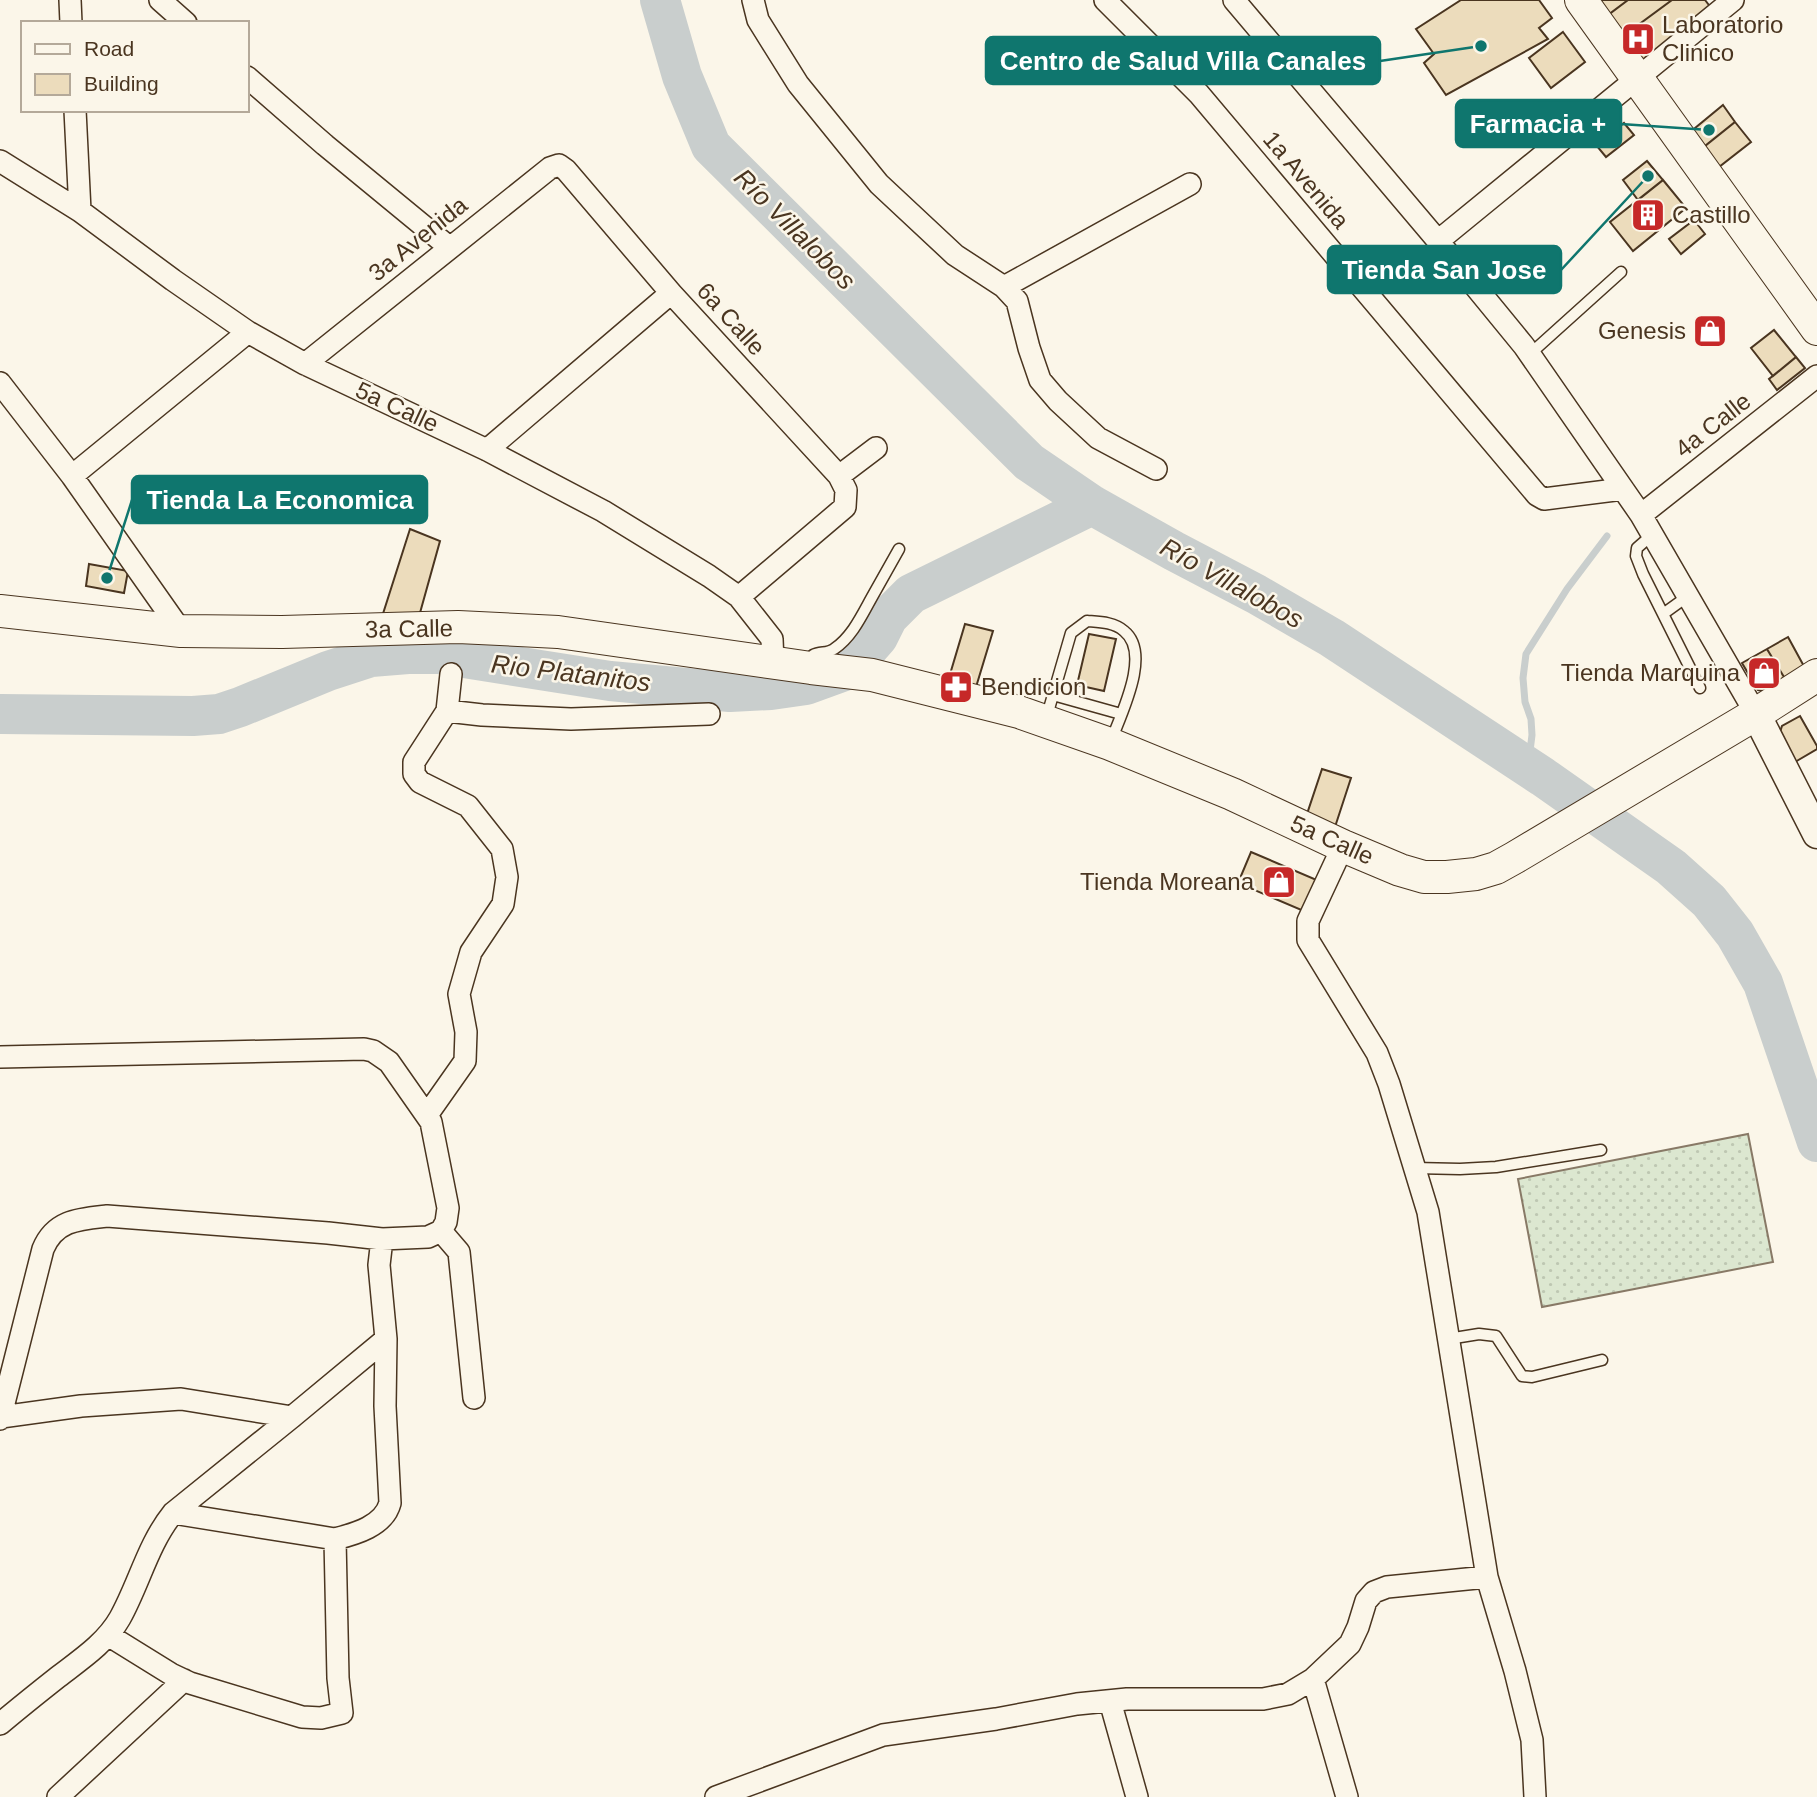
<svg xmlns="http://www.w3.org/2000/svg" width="1817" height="1797" font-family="Arial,sans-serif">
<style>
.grass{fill:url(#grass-dots);stroke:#887966;stroke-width:2}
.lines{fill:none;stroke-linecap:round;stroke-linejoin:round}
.stream{stroke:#c9cecd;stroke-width:7}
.river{stroke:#c9cecd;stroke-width:40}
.building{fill:#ecdcbc;stroke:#4a3520;stroke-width:2}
.service-casing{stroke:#4a3520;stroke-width:13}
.minor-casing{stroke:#4a3520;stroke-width:24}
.secondary-casing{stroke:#4a3520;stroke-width:31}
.primary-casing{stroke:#4a3520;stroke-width:34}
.service{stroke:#fbf6e9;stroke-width:10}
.minor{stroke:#fbf6e9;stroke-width:21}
.secondary{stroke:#fbf6e9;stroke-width:28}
.primary{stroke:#fbf6e9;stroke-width:32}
.labels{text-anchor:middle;stroke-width:5;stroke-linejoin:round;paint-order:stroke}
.poi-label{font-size:24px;fill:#4a3520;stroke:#fbf6e9;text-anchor:start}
.street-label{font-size:24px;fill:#4a3520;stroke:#fbf6e9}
.water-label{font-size:26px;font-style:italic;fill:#4a3520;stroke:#fbf6e9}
.leader{fill:none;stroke:#0f766e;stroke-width:2.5}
.callout-dot{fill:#0f766e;stroke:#fbf6e9;stroke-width:2.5}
.callout{fill:#0f766e;stroke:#0f766e;stroke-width:2.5}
.callout-label{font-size:26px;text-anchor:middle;font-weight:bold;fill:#fff}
</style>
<defs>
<pattern id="grass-dots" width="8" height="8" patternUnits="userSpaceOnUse" patternTransform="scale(1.75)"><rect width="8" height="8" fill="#dce7d0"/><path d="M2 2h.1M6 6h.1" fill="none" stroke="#bec7b2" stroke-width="1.8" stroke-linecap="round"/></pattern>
</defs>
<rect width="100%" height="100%" fill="#fbf6e9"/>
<path class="grass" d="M 1748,1134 L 1773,1262 L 1542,1307 L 1518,1179 Z"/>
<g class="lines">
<path class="stream" d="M 1528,767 L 1532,735 L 1531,719 L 1525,702 L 1523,678 L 1526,654 L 1567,589 L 1607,536"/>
<path class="river" d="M 660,0 L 682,76 L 711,146 L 1029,462 L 1092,505 L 1174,551 L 1256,594 L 1332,638 L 1543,777 L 1671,867 L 1709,901 L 1735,934 L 1763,983 L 1817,1142
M 0,714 L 193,716 L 219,714 L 240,707 L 328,671 L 371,657 L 408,654 L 439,654 L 610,681 L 730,692 L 771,690 L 806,685 L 850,669 L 878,637 L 888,617 L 911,594 L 1092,505"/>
</g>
<path class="building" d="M 1461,0 L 1539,0 L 1552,18 L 1539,28 L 1548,39 L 1446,95 L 1424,63 L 1434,54 L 1416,29 Z
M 1590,0 L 1628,0 L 1604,18 Z
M 1628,0 L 1672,0 L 1619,39 L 1604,18 Z
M 1672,0 L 1705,0 L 1715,13 L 1649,66 L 1619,39 Z
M 1563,32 L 1585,62 L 1551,88 L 1529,58 Z
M 1723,105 L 1735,122 L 1695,154 L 1683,138 Z
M 1735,122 L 1751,142 L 1710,174 L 1695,154 Z
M 1624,123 L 1634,135 L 1606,157 L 1596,145 Z
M 1647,161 L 1663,180 L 1638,200 L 1623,180 Z
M 1663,180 L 1686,208 L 1633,251 L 1610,222 Z
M 1694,220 L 1705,234 L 1681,254 L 1669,239 Z
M 1774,330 L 1796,357 L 1773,376 L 1751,348 Z
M 1796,357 L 1805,368 L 1777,390 L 1769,379 Z
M 410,529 L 440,541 L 418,620 L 381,620 Z
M 89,564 L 128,571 L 124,593 L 86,586 Z
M 965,624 L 993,631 L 976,687 L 948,681 Z
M 1089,634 L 1116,639 L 1104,691 L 1077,685 Z
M 1788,637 L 1806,670 L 1787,682 L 1767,649 Z
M 1767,649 L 1787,682 L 1769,692 L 1758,690 L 1742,663 Z
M 1800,716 L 1817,746 L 1817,749 L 1795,762 L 1779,735 L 1782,726 Z
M 1322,769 L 1351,778 L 1334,830 L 1305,820 Z
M 1251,852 L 1319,881 L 1306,912 L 1238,883 Z"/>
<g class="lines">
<g class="service-casing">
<path id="service" d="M 1530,354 L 1621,272
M 1653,534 L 1637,548 L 1636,556 L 1643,574 L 1700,688
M 1663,614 L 1688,596
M 811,665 L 813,655 C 820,651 827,654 834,649 C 852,637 862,615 872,597 C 881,581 890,565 899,549
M 1053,695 L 1121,714
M 1046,719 L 1071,633 L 1087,621 C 1099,622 1114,622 1124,631 C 1152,653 1121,714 1111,741
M 1414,1168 L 1460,1169 L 1496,1167 L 1601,1150
M 1448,1339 L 1479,1334 L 1496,1336 L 1522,1376 L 1532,1377 L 1602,1360"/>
</g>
<g class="minor-casing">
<path id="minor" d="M 70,0 L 71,23
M 160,0 L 186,23
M 753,0 L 758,20 L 798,84 L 879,184 L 955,255 L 1004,287 L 1017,301 L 1029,348 L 1040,380 L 1058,401 L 1098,438 L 1156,469
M 1105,0 L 1199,94 L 1537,495 L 1544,499 L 1623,489
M 1234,0 L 1438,241 L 1524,346 L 1641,515 L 1756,714
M 247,77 L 325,145 L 449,247
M 75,110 L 80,211
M 0,161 L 80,211 L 173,280 L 248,332 L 305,364 L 487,450 L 603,511 L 709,576 L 739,597 L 772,639 L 773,663
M 1438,241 L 1733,0
M 1004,287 L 1190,184
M 305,364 L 550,168 L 559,165 L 566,170 L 671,293 L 839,476 L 846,490 L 845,507 L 739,597
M 0,383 L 72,476 L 181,631
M 487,450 L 671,293
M 72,476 L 248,332
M 839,476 L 876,448
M 1641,515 L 1817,376
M 447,711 L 482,715 L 571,719 L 709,714
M 1343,846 L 1308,921 L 1308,940 L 1377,1053 L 1389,1084 L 1428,1212 L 1487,1577 L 1515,1671 L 1532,1740 L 1535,1797
M 0,1057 L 364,1049 L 373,1051 L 389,1062 L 431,1122 L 448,1208 L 446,1222 L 441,1231 L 428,1237 L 382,1239 L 328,1233 L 107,1216 C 79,1219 55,1220 43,1249 L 0,1419
M 427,1115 L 465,1061 L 466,1032 L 459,994 L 471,952 L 503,904 L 507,877 L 502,849 L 468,806 L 420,782 L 414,774 L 414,762 L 447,711 L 451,674
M 441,1231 L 459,1252 L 474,1398
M 1,1417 L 81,1406 L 181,1399 L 292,1417
M 173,1513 L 335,1539 C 355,1534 384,1526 390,1503 L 385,1406 L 386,1339 L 379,1265 L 382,1239
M 108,1635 L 171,1674 L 190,1683 L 302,1717 L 321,1718 L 342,1713 L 338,1678 L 335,1539
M 1313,1679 L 1347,1797
M 1110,1701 L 1137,1797
M 0,1724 C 19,1708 39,1692 58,1677 C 80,1660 106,1643 120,1618 C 139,1584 148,1544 173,1513 L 292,1417 L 386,1339
M 58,1797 L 184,1680
M 716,1797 L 883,1735 L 996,1719 L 1077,1704 L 1127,1699 L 1263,1699 L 1288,1694 L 1313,1679 L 1350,1644 L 1358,1627 L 1366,1601 L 1374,1592 L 1387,1587 L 1487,1577"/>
</g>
<g class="secondary-casing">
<path id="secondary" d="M 1756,714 L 1817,834"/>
</g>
<g class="primary-casing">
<path id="primary" d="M 1581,0 L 1817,329
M 0,611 L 181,631 L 282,632 L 458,627 L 558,632 L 811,668 L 872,675 L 1019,712 L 1110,744 L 1232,794 L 1343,846 L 1400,870 L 1424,877 L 1447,877 L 1476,874 L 1496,868 L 1514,858 L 1756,714 L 1817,675"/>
</g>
<use href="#service" class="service"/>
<use href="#minor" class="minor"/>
<use href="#secondary" class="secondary"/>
<use href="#primary" class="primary"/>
</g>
<defs>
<g id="hospital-square" transform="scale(1.75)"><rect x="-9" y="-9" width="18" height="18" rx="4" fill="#c62828" stroke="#fbf6e9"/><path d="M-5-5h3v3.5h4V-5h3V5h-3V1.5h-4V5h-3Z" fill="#fff"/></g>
<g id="building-square" transform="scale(1.75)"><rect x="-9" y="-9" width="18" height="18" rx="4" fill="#c62828" stroke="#fbf6e9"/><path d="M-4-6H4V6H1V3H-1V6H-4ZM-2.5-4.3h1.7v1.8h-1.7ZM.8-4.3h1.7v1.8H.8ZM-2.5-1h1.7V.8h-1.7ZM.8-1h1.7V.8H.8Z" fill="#fff"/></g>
<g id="shop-square" transform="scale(1.75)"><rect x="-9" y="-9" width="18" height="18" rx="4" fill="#c62828" stroke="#fbf6e9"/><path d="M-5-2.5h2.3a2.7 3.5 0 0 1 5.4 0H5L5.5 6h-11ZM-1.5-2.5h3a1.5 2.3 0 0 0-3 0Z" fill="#fff"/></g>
<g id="pharmacy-square" transform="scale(1.75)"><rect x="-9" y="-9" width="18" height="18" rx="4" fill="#c62828" stroke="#fbf6e9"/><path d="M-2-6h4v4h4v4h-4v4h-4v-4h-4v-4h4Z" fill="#fff"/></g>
</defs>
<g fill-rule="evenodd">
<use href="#hospital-square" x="1638" y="39"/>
<use href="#building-square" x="1648" y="215"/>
<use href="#shop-square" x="1710" y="331"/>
<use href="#shop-square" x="1764" y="673"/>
<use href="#pharmacy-square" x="956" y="687"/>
<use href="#shop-square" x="1279" y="882"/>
</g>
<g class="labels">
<g class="poi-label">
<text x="1662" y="33">Laboratorio<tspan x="1662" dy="28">Clinico</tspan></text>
<text x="1672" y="223">Castillo</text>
<text x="1686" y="339" text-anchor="end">Genesis</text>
<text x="1740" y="681" text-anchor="end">Tienda Marquina</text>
<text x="981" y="695">Bendicion</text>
<text x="1254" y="890" text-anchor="end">Tienda Moreana</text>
</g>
<g class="street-label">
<text transform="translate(1306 180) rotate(50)" y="8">1a Avenida</text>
<text transform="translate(418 239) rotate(-39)" y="8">3a Avenida</text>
<text transform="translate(731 319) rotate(48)" y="8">6a Calle</text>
<text transform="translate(397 407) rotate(25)" y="8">5a Calle</text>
<text transform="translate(1713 425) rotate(-38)" y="8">4a Calle</text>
<text transform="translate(409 629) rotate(-1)" y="8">3a Calle</text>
<text transform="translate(1332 840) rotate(24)" y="8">5a Calle</text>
</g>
<g class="water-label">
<text transform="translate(795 229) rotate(45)" y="9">Río Villalobos</text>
<text transform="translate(1232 583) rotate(29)" y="9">Río Villalobos</text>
<text transform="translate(571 673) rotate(7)" y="9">Rio Platanitos</text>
</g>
</g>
<path class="leader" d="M1481 46L1380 61M1709 130L1621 124M1648 176L1561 270M107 578L132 500"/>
<g class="callout-dot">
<circle cx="1481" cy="46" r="7"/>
<circle cx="1709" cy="130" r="7"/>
<circle cx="1648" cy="176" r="7"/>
<circle cx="107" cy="578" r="7"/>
</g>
<g class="callout">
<rect x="986" y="37" width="394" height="47" rx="7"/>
<rect x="1456" y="100" width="165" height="47" rx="7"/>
<rect x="1328" y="246" width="233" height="47" rx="7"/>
<rect x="132" y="476" width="295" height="47" rx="7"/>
</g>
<g class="callout-label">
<text x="1183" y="70">Centro de Salud Villa Canales</text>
<text x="1538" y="133">Farmacia +</text>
<text x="1444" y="279">Tienda San Jose</text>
<text x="280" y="509">Tienda La Economica</text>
</g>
<rect x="21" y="21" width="228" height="91" fill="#fbf6e9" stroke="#b4a999" stroke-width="2"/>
<rect x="35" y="44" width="35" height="10" fill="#fbf6e9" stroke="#b4a999" stroke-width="2"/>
<text x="84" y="56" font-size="21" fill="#4a3520">Road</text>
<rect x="35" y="74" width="35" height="21" fill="#ecdcbc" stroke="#b4a999" stroke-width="2"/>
<text x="84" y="91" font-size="21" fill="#4a3520">Building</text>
</svg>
